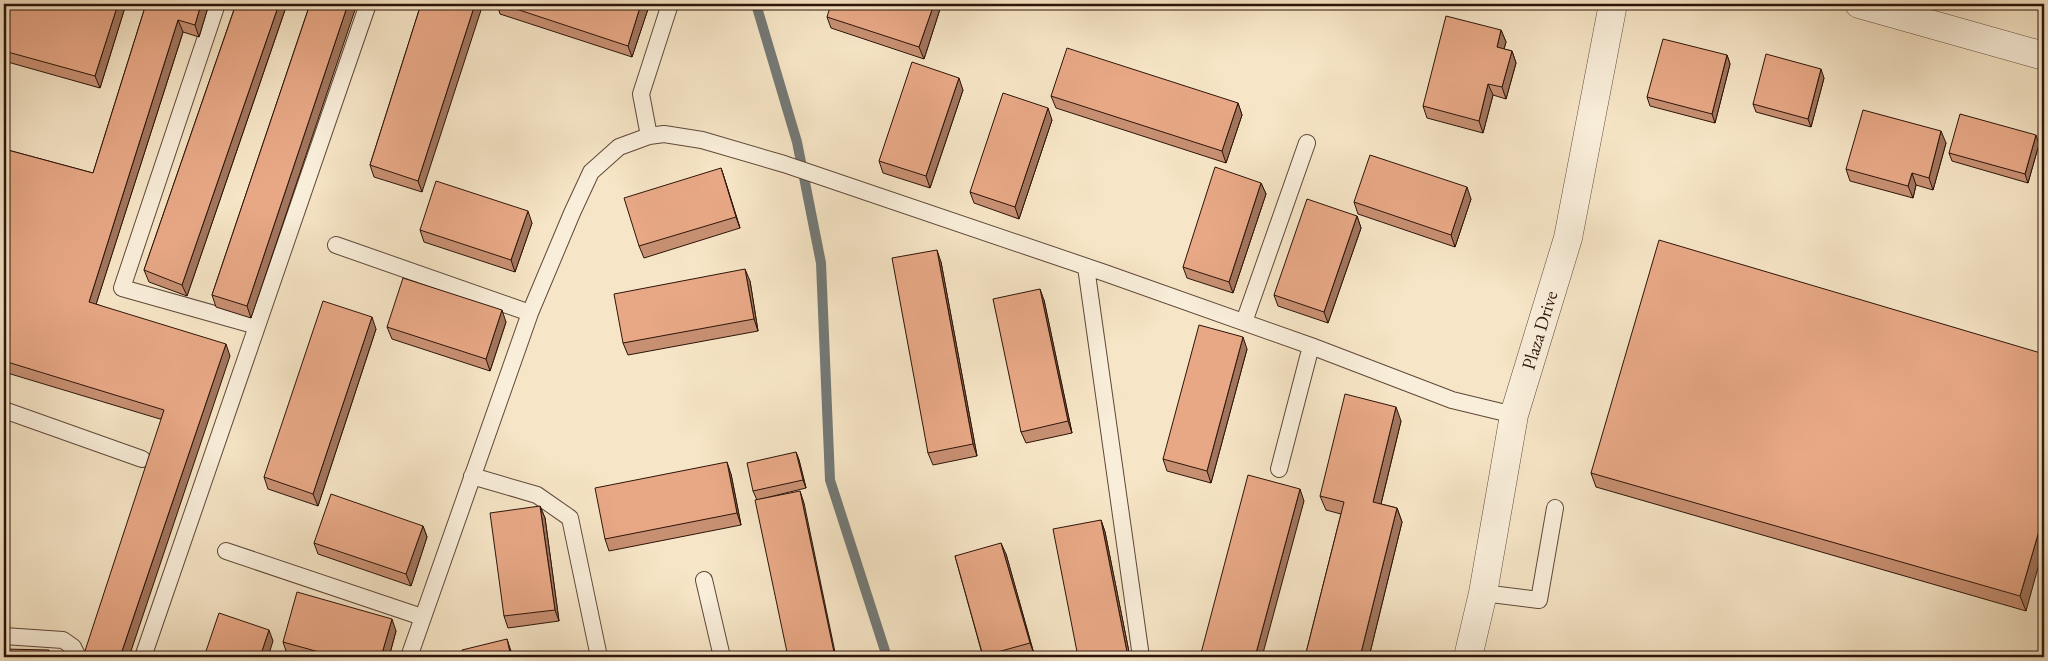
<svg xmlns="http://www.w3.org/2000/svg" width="2048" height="661" font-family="'EB Garamond',serif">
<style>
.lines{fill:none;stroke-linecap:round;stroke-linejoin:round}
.stream{stroke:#737976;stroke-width:10}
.service-casing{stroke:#5f4838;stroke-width:18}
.minor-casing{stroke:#5f4838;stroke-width:29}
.service{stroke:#f9eeda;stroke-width:16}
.minor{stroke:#f9eeda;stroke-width:28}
.wall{fill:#c89073;stroke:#2d1409}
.shaded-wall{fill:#a2765e;stroke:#2d1409}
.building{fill:#e8a886;stroke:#2d1409}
.labels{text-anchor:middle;stroke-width:4;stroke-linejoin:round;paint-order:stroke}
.street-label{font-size:19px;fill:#2d1409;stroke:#f9eeda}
</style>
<rect width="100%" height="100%" fill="#f6e5c6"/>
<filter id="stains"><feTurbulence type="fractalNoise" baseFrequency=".004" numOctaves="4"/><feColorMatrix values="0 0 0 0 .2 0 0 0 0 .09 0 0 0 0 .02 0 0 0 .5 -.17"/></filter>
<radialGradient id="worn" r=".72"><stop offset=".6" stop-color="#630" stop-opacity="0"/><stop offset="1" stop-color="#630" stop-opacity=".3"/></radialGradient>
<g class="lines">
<path class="stream" d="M 756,4 L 797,142 L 821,263 L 830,480 L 887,657"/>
<g class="service-casing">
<path id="service" d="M 217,4 L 122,288 L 257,326
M 649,136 L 641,94 L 670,4
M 336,245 L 530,313
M 1086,267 L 1141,657
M 1244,322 L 1307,143
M 4,410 L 142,459
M 1279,469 L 1311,346
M 472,476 L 537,495 L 570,518 L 599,657
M 226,551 L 422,617
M 704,580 L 722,657
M 1483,593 L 1539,600 L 1555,508
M 4,636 L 63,640 L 73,647 L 78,657
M 143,657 L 368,4
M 409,657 L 530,313 L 572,213 L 591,172 L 619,147 L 649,136 L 664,134 L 702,140 L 784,164 L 1105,273 L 1311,346 L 1452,400 L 1514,415"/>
</g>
<g class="minor-casing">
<path id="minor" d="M 1859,4 L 2044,56
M 1468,657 L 1483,593 L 1514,415 L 1568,238 L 1613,4"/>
</g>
<use href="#service" class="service"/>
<use href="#minor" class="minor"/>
</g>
<path class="wall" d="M 4,4 L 126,4 L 100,88 L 4,61 Z
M 146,4 L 209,4 L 199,37 L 183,32 L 96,304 L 230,356 L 160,419 L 4,372 L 4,149 L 93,173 Z
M 236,4 L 287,4 L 187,296 L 149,282 L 144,270 Z
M 310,4 L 251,318 L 216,307 L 212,295 Z
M 421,4 L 422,192 L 374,177 L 370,165 Z
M 497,4 L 648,4 L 649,6 L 632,57 L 500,14 Z
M 940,9 L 924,59 L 831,28 L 827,17 Z
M 1501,30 L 1506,42 L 1504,49 L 1512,51 L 1516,63 L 1506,99 L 1493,95 L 1483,133 L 1427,118 L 1423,106 Z
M 1727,55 L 1730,64 L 1715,123 L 1650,106 L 1647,97 Z
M 1824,78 L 1811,127 L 1756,112 L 1753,104 Z
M 963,90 L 930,188 L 883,173 L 879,161 Z
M 1051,96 L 1238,103 L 1242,115 L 1226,163 L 1056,108 Z
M 1052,120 L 1019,219 L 974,203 L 970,192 Z
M 1946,143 L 1933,190 L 1916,185 L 1913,198 L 1850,181 L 1846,169 Z
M 2039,144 L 2028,183 L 1952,161 L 1949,153 Z
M 721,168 L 740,228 L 644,258 L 639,246 Z
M 1261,183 L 1266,194 L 1233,293 L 1187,278 L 1183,267 Z
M 1471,199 L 1455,247 L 1358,214 L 1354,202 Z
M 1357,216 L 1361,228 L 1328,323 L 1278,306 L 1274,295 Z
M 532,223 L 515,272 L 424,242 L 420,230 Z
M 941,262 L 977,456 L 933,465 L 928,453 Z
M 750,281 L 758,331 L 628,355 L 623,343 Z
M 1044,300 L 1072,433 L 1026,443 L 1021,432 Z
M 506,322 L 490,371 L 392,339 L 387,327 Z
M 376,329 L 318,506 L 268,489 L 264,477 Z
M 1247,349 L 1211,483 L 1167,471 L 1163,459 Z
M 2044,354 L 2026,611 L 1596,487 L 1591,473 Z
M 1401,421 L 1381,504 L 1397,508 L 1402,522 L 1369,657 L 1305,657 L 1341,514 L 1326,510 L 1320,496 Z
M 796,452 L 799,460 L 806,488 L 757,500 L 753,491 Z
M 731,474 L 741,525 L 609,551 L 605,539 Z
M 540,506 L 545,518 L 559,621 L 508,628 L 504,616 Z
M 1101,520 L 1105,532 L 1130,657 L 1078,657 Z
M 423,526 L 427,537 L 411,586 L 318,554 L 314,543 Z
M 1006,554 L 1034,654 L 1023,657 L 983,657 L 955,556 Z
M 396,631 L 389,657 L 299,657 L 287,654 L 283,642 Z"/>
<path class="shaded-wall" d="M 118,4 L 126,4 L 100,88 L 95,76 Z
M 201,4 L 209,4 L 199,37 L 195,25 Z
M 279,4 L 287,4 L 187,296 L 182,285 Z
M 348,4 L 357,4 L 251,318 L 247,306 Z
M 475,4 L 483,4 L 422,192 L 418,181 Z
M 641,4 L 648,4 L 649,6 L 632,57 L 628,46 Z
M 934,4 L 938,4 L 940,9 L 924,59 L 919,47 Z
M 178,20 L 183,32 L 93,314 L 89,302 Z
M 1501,30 L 1506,42 L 1501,59 L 1497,47 Z
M 1512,51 L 1516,63 L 1506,99 L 1502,87 Z
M 1727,55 L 1730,64 L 1715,123 L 1712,114 Z
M 1821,69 L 1824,78 L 1811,127 L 1808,119 Z
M 959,78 L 963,90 L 930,188 L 926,176 Z
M 1488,84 L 1493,95 L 1483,133 L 1479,121 Z
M 1238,103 L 1242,115 L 1226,163 L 1222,151 Z
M 1048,108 L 1052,120 L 1019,219 L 1015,207 Z
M 1941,131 L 1946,143 L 1933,190 L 1929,178 Z
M 2036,135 L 2039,144 L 2028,183 L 2025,174 Z
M 721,168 L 725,180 L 740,228 L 736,217 Z
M 1912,173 L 1916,185 L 1913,198 L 1908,186 Z
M 1261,183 L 1266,194 L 1233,293 L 1229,282 Z
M 1467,187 L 1471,199 L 1455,247 L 1451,235 Z
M 528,211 L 532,223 L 515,272 L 511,260 Z
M 1357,216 L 1361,228 L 1328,323 L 1324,312 Z
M 937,250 L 941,262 L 977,456 L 973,444 Z
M 745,269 L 750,281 L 758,331 L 754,319 Z
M 1040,289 L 1044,300 L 1072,433 L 1068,421 Z
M 502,310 L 506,322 L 490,371 L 486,359 Z
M 372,317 L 376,329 L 318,506 L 313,494 Z
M 1243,337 L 1247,349 L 1211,483 L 1207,471 Z
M 226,344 L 230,356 L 129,657 L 120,657 Z
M 1396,407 L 1401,421 L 1378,516 L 1373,502 Z
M 796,452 L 799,460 L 806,488 L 803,480 Z
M 727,462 L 731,474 L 741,525 L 737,513 Z
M 1300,489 L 1304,501 L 1262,657 L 1255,657 Z
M 800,491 L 804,503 L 836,657 L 835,657 Z
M 540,506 L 545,518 L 559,621 L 555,610 Z
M 1397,508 L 1402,522 L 1369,657 L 1360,657 Z
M 2044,514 L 2044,546 L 2026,611 L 2020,596 Z
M 1101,520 L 1105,532 L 1130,657 L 1129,657 L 1127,652 Z
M 423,526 L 427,537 L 411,586 L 406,574 Z
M 1001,543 L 1006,554 L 1034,654 L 1030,643 Z
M 392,619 L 396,631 L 389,657 L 381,657 Z
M 269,630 L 273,641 L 268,657 L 260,657 Z
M 507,639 L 513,657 L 511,657 Z"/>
<path class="building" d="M 4,4 L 118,4 L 95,76 L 4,51 Z
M 146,4 L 201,4 L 195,25 L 178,20 L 89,302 L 226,344 L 120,657 L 83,657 L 164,410 L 4,361 L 4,149 L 93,173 Z
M 236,4 L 279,4 L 182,285 L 144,270 Z
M 310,4 L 348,4 L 247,306 L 212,295 Z
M 421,4 L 475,4 L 418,181 L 370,165 Z
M 501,4 L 641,4 L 628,46 Z
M 831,4 L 934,4 L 919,47 L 827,17 Z
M 1446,16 L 1501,30 L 1497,47 L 1512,51 L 1502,87 L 1488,84 L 1479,121 L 1423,106 Z
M 1663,39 L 1727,55 L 1712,114 L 1647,97 Z
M 1067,48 L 1238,103 L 1222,151 L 1051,96 Z
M 1766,54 L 1821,69 L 1808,119 L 1753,104 Z
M 912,62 L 959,78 L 926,176 L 879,161 Z
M 1003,93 L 1048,108 L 1015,207 L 970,192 Z
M 1863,110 L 1941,131 L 1929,178 L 1912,173 L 1908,186 L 1846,169 Z
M 1960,114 L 2036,135 L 2025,174 L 1949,153 Z
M 1370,155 L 1467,187 L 1451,235 L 1354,202 Z
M 1215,167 L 1261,183 L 1229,282 L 1183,267 Z
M 721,168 L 736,217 L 639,246 L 624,198 Z
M 436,181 L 528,211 L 511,260 L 420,230 Z
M 1307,199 L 1357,216 L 1324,312 L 1274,295 Z
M 1659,240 L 2044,354 L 2044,514 L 2020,596 L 1591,473 Z
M 937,250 L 973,444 L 928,453 L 892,258 Z
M 745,269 L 754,319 L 623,343 L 614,294 Z
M 403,278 L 502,310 L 486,359 L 387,327 Z
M 1040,289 L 1068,421 L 1021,432 L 993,299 Z
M 323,301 L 372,317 L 313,494 L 264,477 Z
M 1199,325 L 1243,337 L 1207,471 L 1163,459 Z
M 1345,394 L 1396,407 L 1373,502 L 1397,508 L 1360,657 L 1305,657 L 1344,502 L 1320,496 Z
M 796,452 L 803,480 L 753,491 L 747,463 Z
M 727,462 L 737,513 L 605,539 L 595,488 Z
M 1248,475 L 1300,489 L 1255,657 L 1200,657 Z
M 800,491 L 835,657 L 788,657 L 755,500 Z
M 331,494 L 423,526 L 406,574 L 314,543 Z
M 540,506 L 555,610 L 504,616 L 490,513 Z
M 1101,520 L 1127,652 L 1101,657 L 1078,657 L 1053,529 Z
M 1001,543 L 1030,643 L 983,656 L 955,556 Z
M 297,592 L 392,619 L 381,657 L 337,657 L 283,642 Z
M 219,613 L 269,630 L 260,657 L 204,657 Z
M 507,639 L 511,657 L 463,657 L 462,650 Z
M 4,649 L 49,650 L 49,657 L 4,657 Z"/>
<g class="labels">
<g class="street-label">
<text transform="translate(1539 330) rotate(-73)" y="7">Plaza Drive</text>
</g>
</g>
<rect width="2048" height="661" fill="none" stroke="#f6e5c6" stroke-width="20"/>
<rect x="5" y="5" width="2038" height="651" fill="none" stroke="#2d1409" stroke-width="2.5"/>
<rect x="10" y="10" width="2028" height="641" fill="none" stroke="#2d1409"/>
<rect width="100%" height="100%" filter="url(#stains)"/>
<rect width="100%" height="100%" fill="url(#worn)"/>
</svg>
